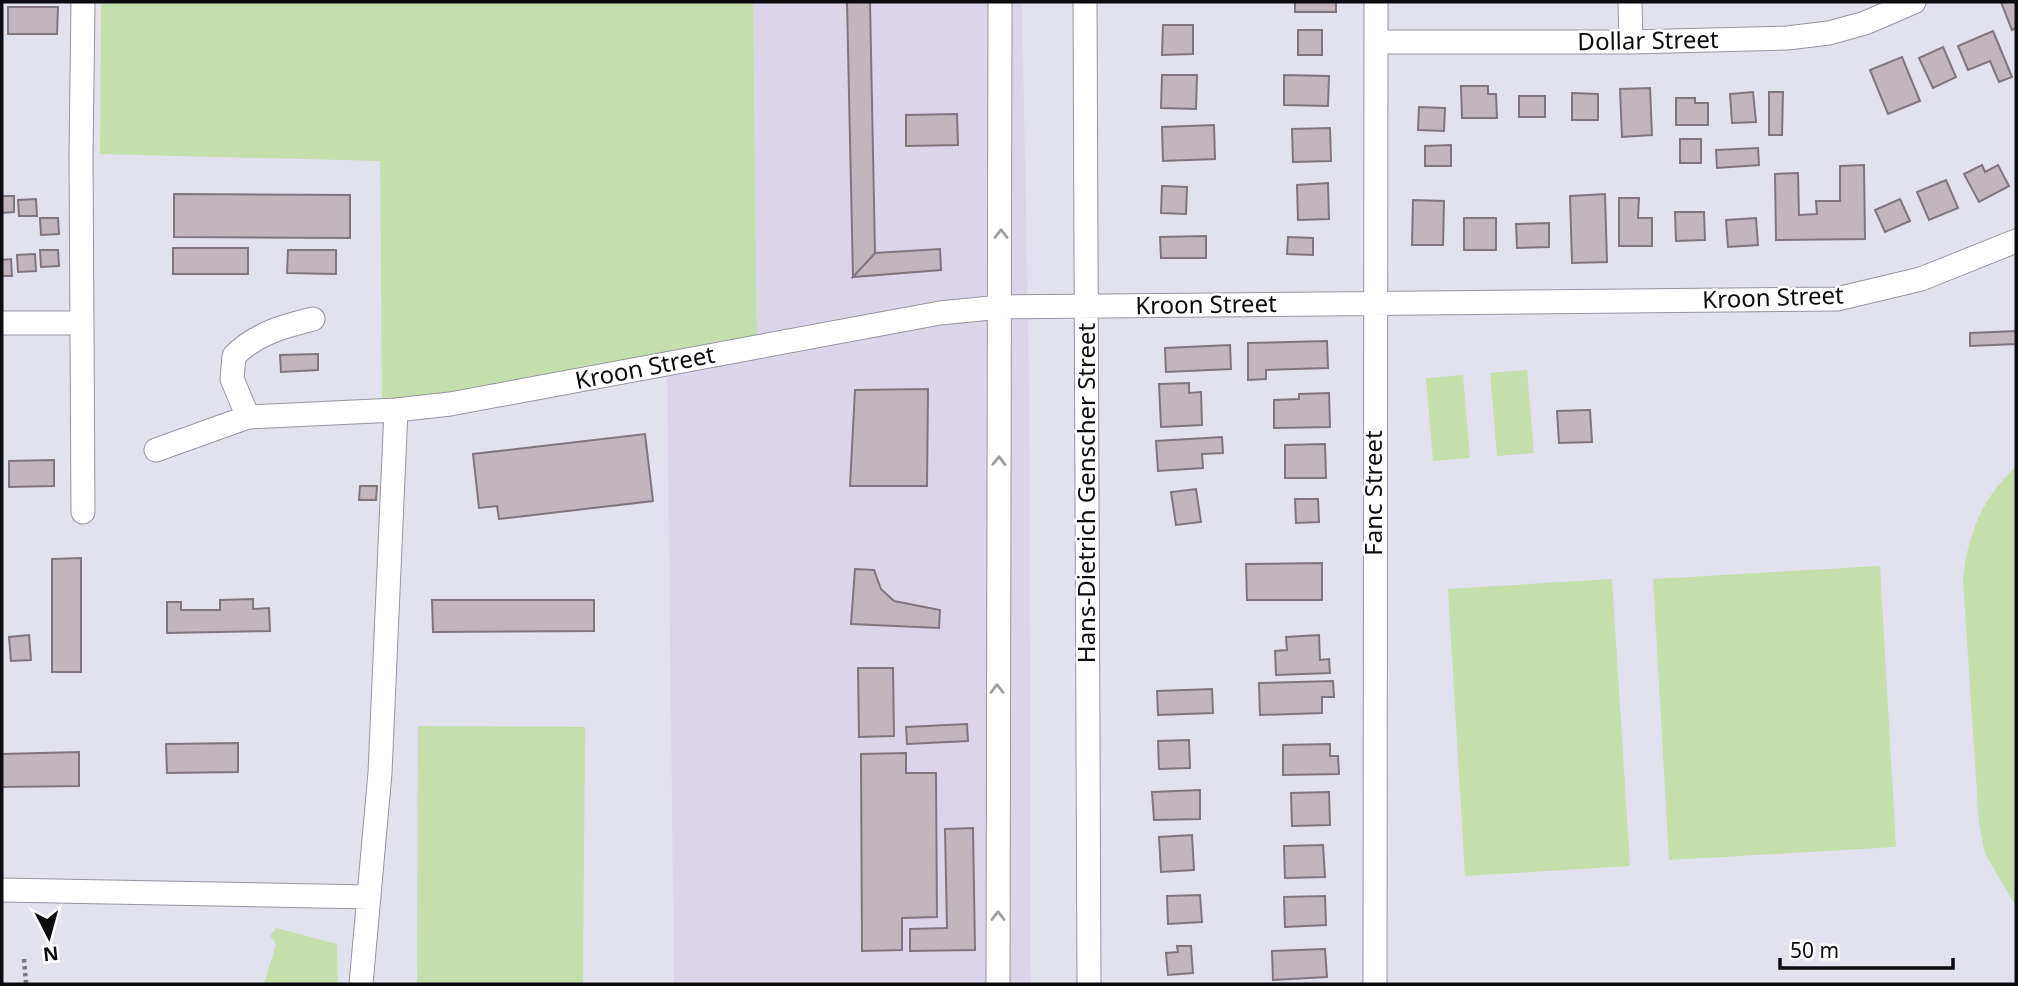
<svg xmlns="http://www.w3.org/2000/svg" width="2018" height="986" font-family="'Noto Sans',sans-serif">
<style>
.commercial{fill:#dcd5ea}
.green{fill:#c4dfac}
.building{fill:#c2b6be;stroke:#80757c;stroke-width:2}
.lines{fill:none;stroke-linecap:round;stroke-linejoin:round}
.minor-casing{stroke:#9594a0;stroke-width:25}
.path{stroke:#797881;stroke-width:4.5;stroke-dasharray:3.5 3.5;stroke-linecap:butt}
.minor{stroke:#fff;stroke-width:23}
.oneway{stroke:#9e9e9f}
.labels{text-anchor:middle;stroke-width:5;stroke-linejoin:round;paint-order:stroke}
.street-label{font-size:24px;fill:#0c0c10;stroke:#fff}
</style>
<rect width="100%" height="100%" fill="#e2e1ee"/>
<path class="commercial" d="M 753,2 L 1022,2 L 1029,370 L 1031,984 L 674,984 L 667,364 L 757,346 Z"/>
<path class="green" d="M 101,2 L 753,2 L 757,347 L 382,410 L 380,161 L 100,154 Z
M 1527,370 L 1534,453 L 1497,456 L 1490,373 Z
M 1463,375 L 1470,458 L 1433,461 L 1426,378 Z
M 2016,467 L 2016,906 L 1985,854 L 1979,823 L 1963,580 C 1967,536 1982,497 2016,467 Z
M 1880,566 L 1896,847 L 1669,860 L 1653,579 Z
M 1612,579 L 1630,866 L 1465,876 L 1448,589 Z
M 418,726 L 585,727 L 583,984 L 417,984 Z
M 276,928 L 337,944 L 338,984 L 264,984 L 276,945 L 270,936 Z"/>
<path class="building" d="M 847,2 L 870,2 L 875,253 L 853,277 Z
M 1295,2 L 1336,2 L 1336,12 L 1295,12 Z
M 2001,2 L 2016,2 L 2016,28 L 2012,30 Z
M 8,7 L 58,7 L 57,34 L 8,34 Z
M 1163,25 L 1193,25 L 1193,54 L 1162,55 Z
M 1298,30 L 1322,30 L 1322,55 L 1298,55 Z
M 1993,31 L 2012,77 L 1999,82 L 1990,61 L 1968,70 L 1958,46 Z
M 1943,47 L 1956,77 L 1933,88 L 1919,58 Z
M 1902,57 L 1920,101 L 1888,114 L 1870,70 Z
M 1162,75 L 1197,75 L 1196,109 L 1161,108 Z
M 1284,75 L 1329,76 L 1328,106 L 1284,105 Z
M 1461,86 L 1488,86 L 1488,94 L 1496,94 L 1497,118 L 1462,118 Z
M 1650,88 L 1652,135 L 1622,137 L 1620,89 Z
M 1753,92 L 1756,122 L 1732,123 L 1730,94 Z
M 1769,92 L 1783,92 L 1782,135 L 1769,135 Z
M 1572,93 L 1598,94 L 1598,120 L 1572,120 Z
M 1519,96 L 1545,96 L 1545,117 L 1519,117 Z
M 1676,98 L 1695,98 L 1695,103 L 1708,103 L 1708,125 L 1676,125 Z
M 1419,107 L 1445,108 L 1444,131 L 1418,130 Z
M 957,114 L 958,145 L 906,146 L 906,115 Z
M 1214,125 L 1215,159 L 1163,161 L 1162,127 Z
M 1330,128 L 1331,161 L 1293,162 L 1292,129 Z
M 1680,139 L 1701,139 L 1701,163 L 1680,163 Z
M 1451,145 L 1451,166 L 1425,166 L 1425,146 Z
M 1758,148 L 1759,165 L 1717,168 L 1716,150 Z
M 1864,165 L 1865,239 L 1776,240 L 1775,174 L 1798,173 L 1799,215 L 1817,214 L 1816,201 L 1840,201 L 1840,166 Z
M 1982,165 L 1985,172 L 1998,165 L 2009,186 L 1979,202 L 1964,174 Z
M 1946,180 L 1958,208 L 1929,220 L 1917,192 Z
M 1328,183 L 1329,219 L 1298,220 L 1297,185 Z
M 1162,186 L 1187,187 L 1186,214 L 1161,213 Z
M 174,194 L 350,195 L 350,238 L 174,237 Z
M 1605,194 L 1607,262 L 1572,263 L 1570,196 Z
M 2,196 L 14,196 L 14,212 L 2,213 Z
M 1619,198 L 1639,198 L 1638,218 L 1652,218 L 1652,246 L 1619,246 Z
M 36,199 L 37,216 L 19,216 L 18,200 Z
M 1900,199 L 1910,221 L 1885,232 L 1875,210 Z
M 1413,200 L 1444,201 L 1443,245 L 1412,245 Z
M 1675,212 L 1704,212 L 1705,240 L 1676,241 Z
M 40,218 L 58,218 L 59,234 L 41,235 Z
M 1464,218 L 1496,218 L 1496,250 L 1464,250 Z
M 1756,218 L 1758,245 L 1728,247 L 1726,220 Z
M 1549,223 L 1549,247 L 1517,248 L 1516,224 Z
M 1206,236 L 1206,258 L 1161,258 L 1160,237 Z
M 1288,237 L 1313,238 L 1313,255 L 1287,254 Z
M 173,248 L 248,248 L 248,274 L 173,274 Z
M 940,249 L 941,270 L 853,277 L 875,253 Z
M 40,250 L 58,250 L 59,266 L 41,267 Z
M 288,250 L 336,250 L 336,274 L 287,273 Z
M 35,254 L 36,271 L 18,272 L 17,255 Z
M 11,259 L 12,276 L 2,276 L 2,260 Z
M 2016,331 L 2016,344 L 1970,346 L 1970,333 Z
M 1327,341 L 1328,368 L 1266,370 L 1266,379 L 1248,380 L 1248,343 Z
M 1230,345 L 1231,369 L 1166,372 L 1165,348 Z
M 318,354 L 318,370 L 281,372 L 280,355 Z
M 1189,383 L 1189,393 L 1201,392 L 1202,425 L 1161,427 L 1159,384 Z
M 928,389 L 927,486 L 850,486 L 855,390 Z
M 1329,393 L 1330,427 L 1274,428 L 1274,400 L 1299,399 L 1299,394 Z
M 1590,410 L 1592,442 L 1559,443 L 1557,411 Z
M 645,434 L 653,501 L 499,519 L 497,506 L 479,508 L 473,454 Z
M 1222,437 L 1223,453 L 1202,454 L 1203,468 L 1158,471 L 1156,441 Z
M 1325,444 L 1326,478 L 1285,478 L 1285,445 Z
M 54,460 L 54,486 L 9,487 L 9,461 Z
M 360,486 L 377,486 L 376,500 L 359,500 Z
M 1196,489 L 1201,522 L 1176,525 L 1171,492 Z
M 1295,499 L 1318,499 L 1319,522 L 1296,523 Z
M 81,558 L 81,672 L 52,672 L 52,559 Z
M 1322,563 L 1322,600 L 1247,600 L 1246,564 Z
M 855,569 L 874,570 L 881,589 L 894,601 L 940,610 L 939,628 L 851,624 Z
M 253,599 L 253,609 L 269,608 L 270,631 L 167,633 L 167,602 L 181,602 L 181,610 L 220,610 L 220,600 Z
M 432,600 L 594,600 L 594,631 L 433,632 Z
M 29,635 L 31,660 L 11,661 L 9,637 Z
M 1319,635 L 1320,660 L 1329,659 L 1330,673 L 1276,675 L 1275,651 L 1287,650 L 1286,637 Z
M 858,668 L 893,668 L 894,736 L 859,737 Z
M 1333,681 L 1334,697 L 1322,697 L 1322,713 L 1260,715 L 1259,683 Z
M 1212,689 L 1213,713 L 1158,715 L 1157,691 Z
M 967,724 L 968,741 L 907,744 L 906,727 Z
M 1189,740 L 1190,768 L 1159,769 L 1158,741 Z
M 238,743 L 238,772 L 167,773 L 166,744 Z
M 1330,744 L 1330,756 L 1338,756 L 1339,774 L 1283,775 L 1283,745 Z
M 79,752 L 79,786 L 2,787 L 2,754 Z
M 906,753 L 906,773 L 936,773 L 937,917 L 902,918 L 902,950 L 862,951 L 861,754 Z
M 1200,790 L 1200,819 L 1154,820 L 1152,792 Z
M 1329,792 L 1330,825 L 1292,826 L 1291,793 Z
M 973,828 L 975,950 L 910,951 L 910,929 L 947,928 L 945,829 Z
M 1192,835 L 1194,870 L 1161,872 L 1159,837 Z
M 1323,845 L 1325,877 L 1285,878 L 1284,846 Z
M 1200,895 L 1202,922 L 1168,924 L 1167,896 Z
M 1325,896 L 1326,925 L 1285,927 L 1284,897 Z
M 1177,946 L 1191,946 L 1193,973 L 1168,975 L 1166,953 L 1178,952 Z
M 1325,949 L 1327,977 L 1273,980 L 1272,951 Z"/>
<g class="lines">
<g class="minor-casing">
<path id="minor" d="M 83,2 L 81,155 L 83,512
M 1085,2 L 1089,984
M 1630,2 L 1631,42
M 1376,42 L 1631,42 L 1787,38 L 1829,33 L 1865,23 L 1914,2
M 313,319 C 284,326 255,334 234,356 L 232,379 L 248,417 L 396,410 L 450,404 L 940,313 L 1001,307 L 1837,299 L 1921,279 L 2016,241
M 2,323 L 81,323
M 156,450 L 248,417
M 2,890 L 369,897
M 361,984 L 380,773 L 396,410
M 998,984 C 997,657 1001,329 1000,2
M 1375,984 L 1376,2"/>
</g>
<path class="path" d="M 24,959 L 26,984"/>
<use href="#minor" class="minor"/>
</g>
<defs><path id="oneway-chevron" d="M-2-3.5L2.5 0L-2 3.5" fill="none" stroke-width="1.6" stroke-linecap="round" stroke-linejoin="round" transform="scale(1.75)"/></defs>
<g class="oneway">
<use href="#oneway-chevron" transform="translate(1001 234) rotate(-90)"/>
<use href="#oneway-chevron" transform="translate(999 461) rotate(-89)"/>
<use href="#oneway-chevron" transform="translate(997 689) rotate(-90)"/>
<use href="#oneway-chevron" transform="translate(998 916) rotate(-90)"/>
</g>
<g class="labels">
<g class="street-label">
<text transform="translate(1648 41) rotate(-1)" y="8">Dollar Street</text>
<text transform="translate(1773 298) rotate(-2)" y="8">Kroon Street</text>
<text transform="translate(1206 305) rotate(-1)" y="8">Kroon Street</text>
<text transform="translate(645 368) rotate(-11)" y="8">Kroon Street</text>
<text transform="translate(1087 493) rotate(-90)" y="8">Hans-Dietrich Genscher Street</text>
<text transform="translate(1374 493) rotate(-90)" y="8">Fanc Street</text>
</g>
</g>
<rect width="2018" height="986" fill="none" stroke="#0c0c10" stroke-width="7"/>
<g transform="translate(49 937) rotate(174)" stroke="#ffffff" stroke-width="5" paint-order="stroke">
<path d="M0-5L12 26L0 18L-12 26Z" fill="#0c0c10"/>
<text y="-10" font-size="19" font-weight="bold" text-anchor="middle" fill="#0c0c10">N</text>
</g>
<path d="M1780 958v10h173v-10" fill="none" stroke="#0c0c10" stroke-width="3.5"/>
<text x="1790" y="958" font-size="21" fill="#0c0c10" stroke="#ffffff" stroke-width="5" paint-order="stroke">50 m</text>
</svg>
